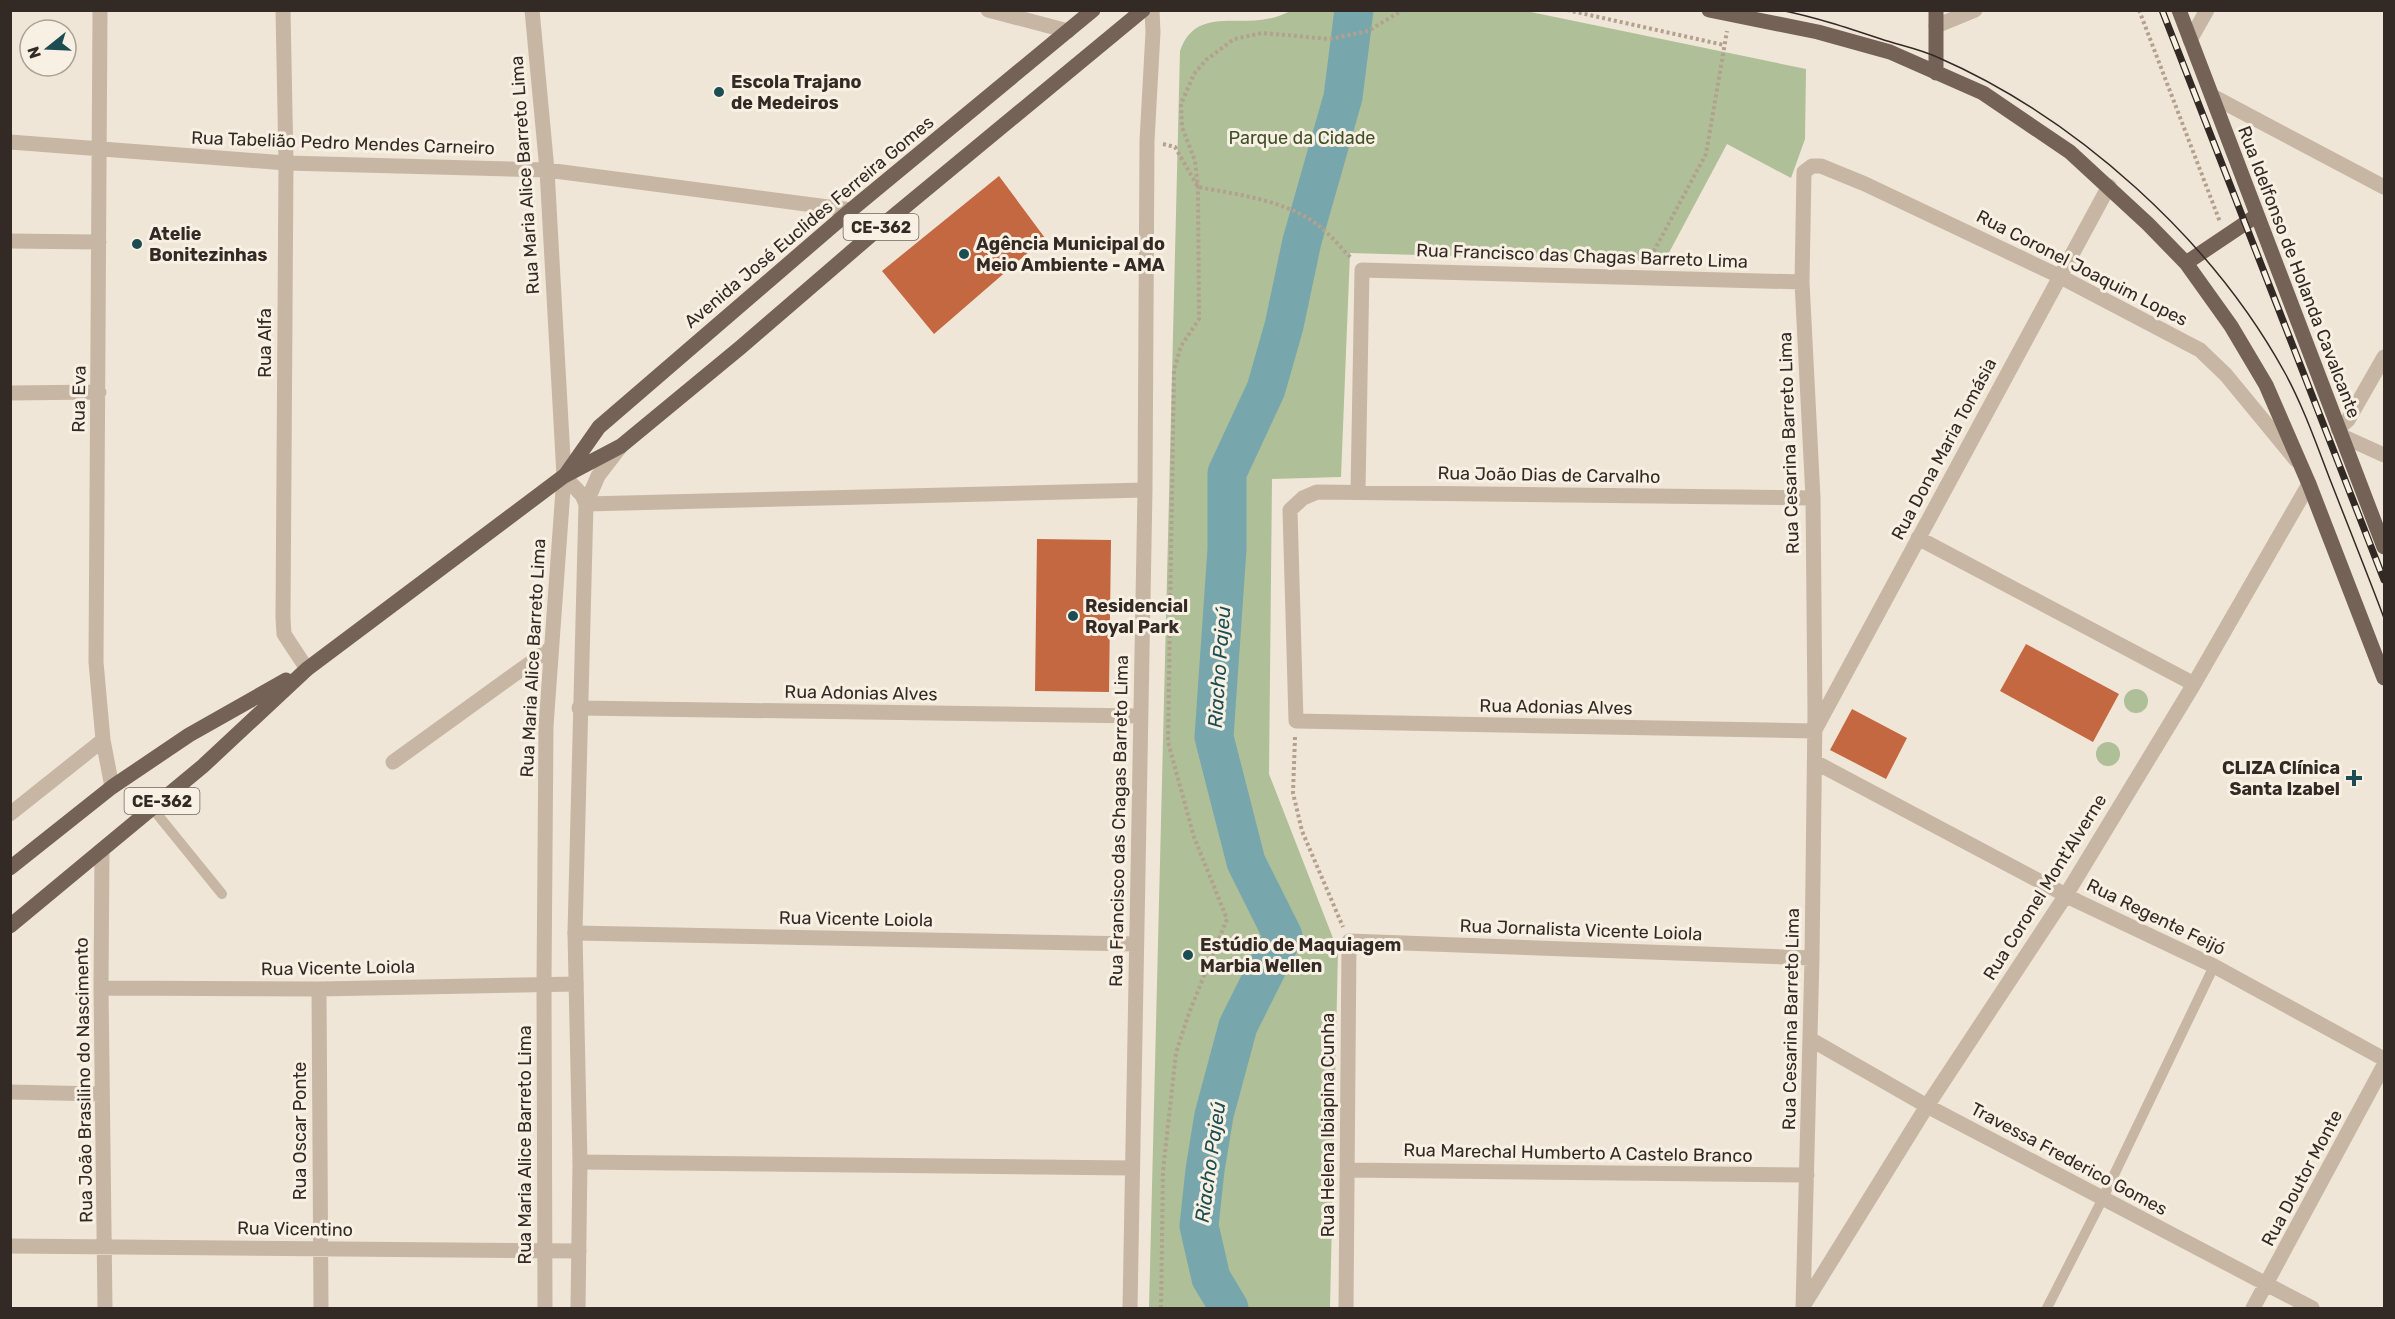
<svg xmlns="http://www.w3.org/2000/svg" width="2395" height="1319" font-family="Rubik,sans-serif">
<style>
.green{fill:#afbf98}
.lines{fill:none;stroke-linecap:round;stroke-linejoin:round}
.river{stroke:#77a7ad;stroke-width:39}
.building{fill:#c46841}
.path{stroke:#b3a08e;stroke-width:4;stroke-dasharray:3 3;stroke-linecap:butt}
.service{stroke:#c8b6a4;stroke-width:10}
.minor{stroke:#c8b6a4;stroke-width:15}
.tertiary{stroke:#c8b6a4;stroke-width:15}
.primary{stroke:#756256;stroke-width:15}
.tram{stroke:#332a25;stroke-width:1.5}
.rail-casing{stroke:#332a25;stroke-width:7}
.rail{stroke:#f8f0e3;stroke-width:4.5;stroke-dasharray:14;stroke-linecap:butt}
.poi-dot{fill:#1c4d53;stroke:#f8f0e3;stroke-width:2}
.labels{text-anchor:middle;stroke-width:6;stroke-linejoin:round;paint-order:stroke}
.shield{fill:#f8f0e3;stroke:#6e655e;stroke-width:1.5}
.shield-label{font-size:16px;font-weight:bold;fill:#332a25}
.poi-label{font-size:18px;font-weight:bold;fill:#332a25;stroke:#f8f0e3;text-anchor:start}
.park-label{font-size:18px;fill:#40512a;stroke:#f8f0e3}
.street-label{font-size:18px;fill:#332a25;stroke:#f8f0e3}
.water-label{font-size:20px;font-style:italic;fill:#1c4d53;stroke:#f8f0e3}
</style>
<rect width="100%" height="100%" fill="#f0e6d7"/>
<path class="green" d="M 1290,11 L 1526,11 L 1806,69 L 1805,139 L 1791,178 L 1727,144 L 1664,262 L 1350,253 L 1341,477 L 1272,479 L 1269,774 L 1338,951 L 1330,1308 L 1149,1308 L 1180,51 C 1198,0 1248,35 1290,11 Z
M2124 701a12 12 0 1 1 24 0a12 12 0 1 1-24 0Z
M2096 754a12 12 0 1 1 24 0a12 12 0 1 1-24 0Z"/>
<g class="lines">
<path class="river" d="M 1229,1308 L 1211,1278 L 1199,1226 L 1205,1170 L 1214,1115 L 1238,1026 L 1283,936 L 1246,862 L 1214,737 L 1227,549 L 1227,473 L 1266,389 L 1284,326 L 1302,241 L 1343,97 L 1354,10"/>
</g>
<path class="building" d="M 999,176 L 1045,238 L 934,334 L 882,271 Z
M 1037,539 L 1111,540 L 1109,692 L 1035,691 Z
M 2026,644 L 2119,694 L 2093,742 L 2000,691 Z
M 1852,709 L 1907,738 L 1886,779 L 1830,750 Z"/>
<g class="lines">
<path class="path" d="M 1567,10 L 1724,45
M 2139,10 L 2220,222
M 1163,144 L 1175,147 L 1198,187 C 1240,195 1293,201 1325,231 C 1334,239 1342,249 1351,258
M 1648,262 L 1706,154 L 1727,31
M 1295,737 L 1293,793 L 1302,831 L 1343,927
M 1161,1308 L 1163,1171 L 1176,1053 L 1189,1013 L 1227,919 L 1194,837 L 1168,742 L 1174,370 L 1181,346 L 1199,319 L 1198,187 L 1195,161 L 1182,127 L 1181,104 L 1194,74 L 1206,60 L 1234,39 L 1262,33 L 1330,39 L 1368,31 L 1403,10"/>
<path class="service" d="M 153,809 L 222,894
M 2047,1308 L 2102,1200 L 2214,966"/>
<path class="minor" d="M 100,10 L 96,662 L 103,740 L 112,787
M 283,10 L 286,163 L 283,618 L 284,634 L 307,669
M 532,10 L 547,170 L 564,476
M 988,10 L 1068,31
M 1936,26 L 1975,10
M 2190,40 L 2207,10
M 2212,96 L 2384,187
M 10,142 L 286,163 L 547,170 L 851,210
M 10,241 L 99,242
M 10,393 L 99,392
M 2338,429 L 2348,420 L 2384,357
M 2342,436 L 2384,455
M 1358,491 L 1362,270 L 1802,282
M 1813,498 L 1317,492 L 1303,498 L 1290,510 L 1296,721 L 1815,731
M 586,504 L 1145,490
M 1918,538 L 2194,684
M 579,708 L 1141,716
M 1816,728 L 2109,186
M 393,762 L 551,648
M 1815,762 L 2077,901 L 2214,966 L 2384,1059
M 10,814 L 103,740
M 102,850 L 101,988 L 105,1308
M 575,933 L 1136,944
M 101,988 L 319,989 L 576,984
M 319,989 L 321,1308
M 1810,1039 L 1927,1106 L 2312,1308
M 10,1092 L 102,1094
M 580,1162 L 1132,1168
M 1348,1170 L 1807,1175
M 10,1246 L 579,1251
M 1805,1303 L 1927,1106 L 2066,895 L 2194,684 L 2309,484
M 1130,1308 L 1145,490 L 1147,141 L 1153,32 L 1152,10
M 1346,1308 L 1349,941 L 1812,958
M 1803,1308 L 1812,958 L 1815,713 L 1813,498 L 1802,282 L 1804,172 L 1812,166 L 1821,166 L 1865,184 L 2059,276 L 2200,350 L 2226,375 L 2296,460
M 2253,1308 L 2384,1065"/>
<path class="tertiary" d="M 564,476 L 582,495 L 586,504
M 545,1308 L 544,983 L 546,726 L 564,476
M 578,1308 L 580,1162 L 575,933 L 586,504 L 598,476 L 621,446"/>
<path class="primary" d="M 1709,10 L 1818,32 L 1890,52 L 1983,93 L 2070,152 L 2148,224 L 2186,263 L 2231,326 L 2266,385 L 2309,484 L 2384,678
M 1936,10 L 1936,73
M 2179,10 L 2384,547
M 2186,263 L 2256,216
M 566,474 L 599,427 L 851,210 L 1093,10
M 10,868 L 112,787 L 189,735 L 286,680
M 10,926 L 203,766 L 307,669 L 564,476 L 621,446 L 741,347 L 878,229 L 1143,10"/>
<path class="tram" d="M 1780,10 C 1815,17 1848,28 1881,39 C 1899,45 1920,49 1937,57 C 2077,118 2212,240 2285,373 C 2304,408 2317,446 2331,482 C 2349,528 2367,573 2384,618"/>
<g class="rail-casing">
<path id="rail" d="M 2162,10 L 2384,580"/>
</g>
<use href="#rail" class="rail"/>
</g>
<g class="poi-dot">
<circle cx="719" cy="92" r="6"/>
<circle cx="137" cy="244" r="6"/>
<circle cx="964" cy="254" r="6"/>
<circle cx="1073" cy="616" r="6"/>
<path d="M2351 769h6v6h6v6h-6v6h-6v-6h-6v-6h6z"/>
<circle cx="1188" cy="955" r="6"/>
</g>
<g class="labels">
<g class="shield">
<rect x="843.5" y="214" width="75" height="26" rx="4.5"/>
<rect x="124.5" y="788" width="75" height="26" rx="4.5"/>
</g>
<g class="shield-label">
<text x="881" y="233">CE-362</text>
<text x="162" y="807">CE-362</text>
</g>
<g class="poi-label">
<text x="731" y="88">Escola Trajano<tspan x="731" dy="21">de Medeiros</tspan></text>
<text x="149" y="240">Atelie<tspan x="149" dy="21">Bonitezinhas</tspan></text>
<text x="976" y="250">Agência Municipal do<tspan x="976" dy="21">Meio Ambiente - AMA</tspan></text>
<text x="1085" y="612">Residencial<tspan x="1085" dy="21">Royal Park</tspan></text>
<text x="2340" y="774" text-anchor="end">CLIZA Clínica<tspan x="2340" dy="21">Santa Izabel</tspan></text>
<text x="1200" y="951">Estúdio de Maquiagem<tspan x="1200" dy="21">Marbia Wellen</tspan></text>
</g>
<g class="park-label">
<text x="1302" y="144">Parque da Cidade</text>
</g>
<g class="street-label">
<text transform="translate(343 143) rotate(2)" y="6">Rua Tabelião Pedro Mendes Carneiro</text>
<text transform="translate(525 175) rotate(-94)" y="6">Rua Maria Alice Barreto Lima</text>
<text transform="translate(809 222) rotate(-40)" y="6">Avenida José Euclides Ferreira Gomes</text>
<text transform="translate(1582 256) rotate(2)" y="6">Rua Francisco das Chagas Barreto Lima</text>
<text transform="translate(2082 268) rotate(27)" y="6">Rua Coronel Joaquim Lopes</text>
<text transform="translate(2299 272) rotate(69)" y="6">Rua Idelfonso de Holanda Cavalcante</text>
<text transform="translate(265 343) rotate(-90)" y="6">Rua Alfa</text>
<text transform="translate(79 399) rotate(-89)" y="6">Rua Eva</text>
<text transform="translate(1789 443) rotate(-92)" y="6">Rua Cesarina Barreto Lima</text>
<text transform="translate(1944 449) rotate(-62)" y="6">Rua Dona Maria Tomásia</text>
<text transform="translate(1549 475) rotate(1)" y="6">Rua João Dias de Carvalho</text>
<text transform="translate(533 658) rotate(-87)" y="6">Rua Maria Alice Barreto Lima</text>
<text transform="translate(861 693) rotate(1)" y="6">Rua Adonias Alves</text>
<text transform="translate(1556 707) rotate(1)" y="6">Rua Adonias Alves</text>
<text transform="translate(1119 821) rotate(-89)" y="6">Rua Francisco das Chagas Barreto Lima</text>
<text transform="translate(2045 887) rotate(-58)" y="6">Rua Coronel Mont'Alverne</text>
<text transform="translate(2156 917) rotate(26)" y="6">Rua Regente Feijó</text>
<text transform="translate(856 919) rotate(1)" y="6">Rua Vicente Loiola</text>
<text transform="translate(1581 930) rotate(2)" y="6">Rua Jornalista Vicente Loiola</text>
<text transform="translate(338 968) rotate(-1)" y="6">Rua Vicente Loiola</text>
<text transform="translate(1791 1019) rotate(-89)" y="6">Rua Cesarina Barreto Lima</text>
<text transform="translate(84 1080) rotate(-91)" y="6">Rua João Brasilino do Nascimento</text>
<text transform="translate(1328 1125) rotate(-90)" y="6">Rua Helena Ibiapina Cunha</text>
<text transform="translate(300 1131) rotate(-90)" y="6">Rua Oscar Ponte</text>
<text transform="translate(525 1145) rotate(-90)" y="6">Rua Maria Alice Barreto Lima</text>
<text transform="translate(1578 1153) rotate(1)" y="6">Rua Marechal Humberto A Castelo Branco</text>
<text transform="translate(2069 1159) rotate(28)" y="6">Travessa Frederico Gomes</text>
<text transform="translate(2302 1178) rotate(-62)" y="6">Rua Doutor Monte</text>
<text transform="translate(295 1229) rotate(1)" y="6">Rua Vicentino</text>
</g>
<g class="water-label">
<text transform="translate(1219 667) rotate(-86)" y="7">Riacho Pajeú</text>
<text transform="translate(1210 1162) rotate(-82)" y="7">Riacho Pajeú</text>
</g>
</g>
<rect width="2395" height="1319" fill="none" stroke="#332a25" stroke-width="24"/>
<g transform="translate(48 48) rotate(252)"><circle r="28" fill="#f8f0e3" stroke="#a9a197" stroke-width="1.5"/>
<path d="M0-4.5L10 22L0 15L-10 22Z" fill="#1c4d53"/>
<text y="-9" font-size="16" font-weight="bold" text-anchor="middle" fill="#332a25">N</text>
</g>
</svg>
